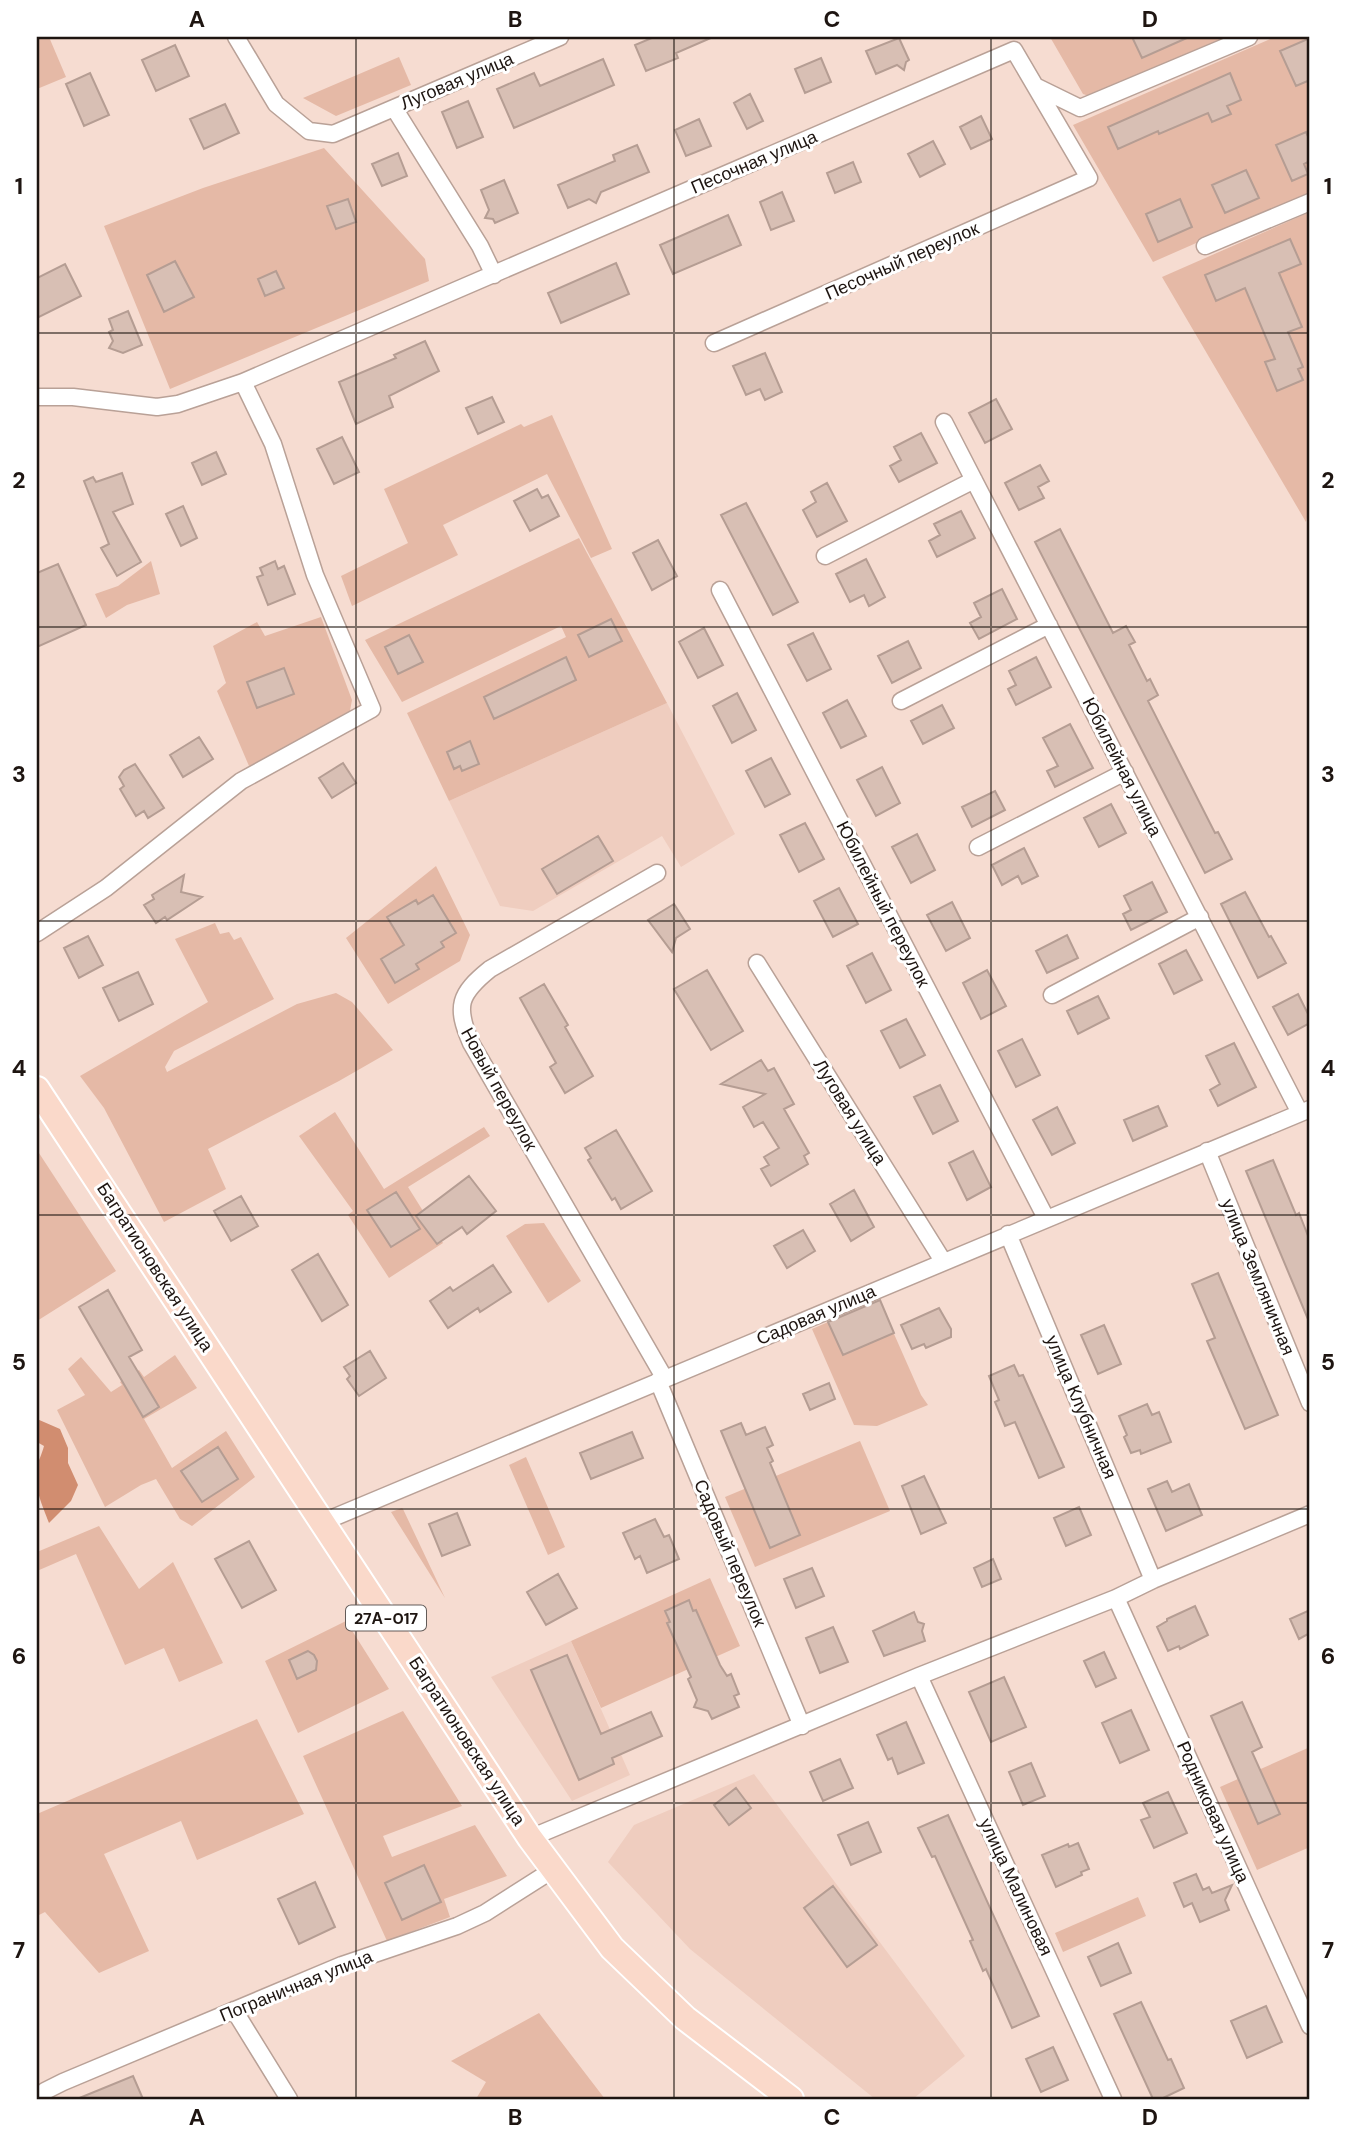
<svg xmlns="http://www.w3.org/2000/svg" width="1347" height="2136" font-family="'DM Sans',sans-serif">
<style>
.built{fill:#efcdbf}
.green{fill:#e5b9a6}
.water{fill:#d18d70}
.building{fill:#d8bfb4;stroke:#b59d93;stroke-width:2}
.lines{fill:none;stroke-linecap:round;stroke-linejoin:round}
.minor-casing{stroke:#b9a197;stroke-width:19}
.primary-casing{stroke:#fff;stroke-width:28}
.minor{stroke:#fff;stroke-width:16}
.primary{stroke:#fad9ca;stroke-width:24}
.grid{fill:none;stroke:#1e1511;stroke-width:2;stroke-opacity:0.55}
.labels{text-anchor:middle;stroke-width:6;stroke-linejoin:round;paint-order:stroke}
.shield{fill:#fff;stroke:#625b58;stroke-width:2}
.shield-label{font-size:16px;font-weight:bold;fill:#1e1511}
.street-label{font-size:18px;fill:#1e1511;stroke:#fff}
.neatline{fill:none;stroke:#1e1511;stroke-width:2.5}
.grid-label{font-size:23px;text-anchor:middle;font-weight:bold;fill:#1e1511}
</style>
<rect width="100%" height="100%" fill="#f6dcd1"/>
<path class="built" d="M 667,703 L 735,834 L 681,867 L 662,836 L 533,911 L 500,906 L 449,801 Z
M 571,1641 L 630,1775 L 572,1801 L 491,1677 Z
M 754,1774 L 965,2056 L 913,2099 L 875,2099 L 690,1949 L 608,1862 L 634,1825 Z"/>
<path class="green" d="M 37,37 L 49,37 L 66,77 L 37,89 Z
M 1050,37 L 1229,37 L 1092,97 L 1083,94 Z
M 1275,37 L 1310,37 L 1310,193 L 1153,262 L 1073,125 Z
M 399,57 L 411,85 L 336,116 L 303,98 Z
M 324,148 L 425,259 L 429,281 L 170,389 L 104,226 L 203,188 Z
M 1310,212 L 1310,502 L 1306,522 L 1162,277 Z
M 552,415 L 612,549 L 591,558 L 547,474 L 443,525 L 458,555 L 352,606 L 341,576 L 408,543 L 384,489 L 521,424 L 524,427 Z
M 579,538 L 667,703 L 449,801 L 407,713 L 566,637 L 561,626 L 402,702 L 365,640 Z
M 151,561 L 160,594 L 127,605 L 106,618 L 95,594 L 118,586 Z
M 321,617 L 352,700 L 349,716 L 320,733 L 249,766 L 217,691 L 226,683 L 213,646 L 257,622 L 265,636 Z
M 436,866 L 470,935 L 460,961 L 388,1004 L 346,938 Z
M 215,923 L 220,934 L 229,932 L 234,940 L 241,937 L 274,999 L 174,1051 L 165,1067 L 167,1072 L 297,1004 L 336,993 L 352,1002 L 393,1050 L 339,1081 L 208,1149 L 226,1189 L 164,1222 L 104,1108 L 80,1076 L 208,1002 L 175,939 Z
M 335,1112 L 384,1189 L 484,1127 L 490,1136 L 408,1187 L 443,1243 L 389,1278 L 348,1215 L 353,1211 L 299,1136 Z
M 37,1150 L 116,1271 L 37,1321 Z
M 544,1223 L 581,1281 L 548,1303 L 506,1236 L 525,1224 Z
M 879,1300 L 921,1395 L 928,1405 L 877,1426 L 854,1425 L 812,1329 Z
M 175,1355 L 197,1388 L 144,1419 L 172,1468 L 226,1431 L 255,1477 L 192,1526 L 180,1519 L 156,1479 L 141,1485 L 105,1507 L 57,1410 L 85,1395 L 68,1369 L 81,1357 L 111,1392 L 122,1385 L 120,1382 L 139,1370 L 144,1377 Z
M 860,1441 L 890,1511 L 755,1567 L 725,1497 Z
M 526,1457 L 565,1547 L 548,1555 L 509,1465 Z
M 402,1508 L 403,1509 L 445,1598 L 391,1512 Z
M 99,1526 L 139,1589 L 173,1562 L 223,1663 L 179,1682 L 164,1648 L 125,1665 L 76,1554 L 37,1571 L 37,1552 Z
M 710,1578 L 740,1646 L 601,1708 L 571,1641 Z
M 346,1621 L 389,1689 L 298,1733 L 265,1661 Z
M 403,1711 L 462,1806 L 383,1836 L 392,1857 L 475,1825 L 507,1876 L 444,1899 L 450,1917 L 387,1941 L 303,1756 Z
M 257,1719 L 304,1814 L 197,1860 L 181,1821 L 104,1854 L 149,1951 L 99,1973 L 45,1912 L 37,1916 L 37,1814 Z
M 1310,1747 L 1310,1847 L 1257,1870 L 1220,1787 Z
M 1138,1897 L 1146,1916 L 1063,1952 L 1055,1933 Z
M 539,2013 L 605,2099 L 476,2099 L 486,2082 L 451,2061 Z"/>
<path class="water" d="M 37,1419 L 60,1429 L 68,1448 L 68,1463 L 78,1485 L 71,1501 L 49,1523 C 42,1504 34,1489 37,1468 C 38,1461 42,1454 44,1446 L 37,1442 Z"/>
<path class="building" d="M 654,37 L 713,37 L 676,53 L 678,58 L 646,71 L 635,45 Z
M 1132,37 L 1189,37 L 1142,58 Z
M 899,38 L 909,60 L 906,62 L 904,70 L 897,65 L 876,74 L 866,51 Z
M 1310,38 L 1310,80 L 1296,86 L 1280,51 Z
M 175,45 L 189,76 L 156,91 L 142,60 Z
M 821,58 L 831,82 L 805,93 L 795,69 Z
M 603,59 L 614,85 L 514,128 L 497,89 L 534,73 L 540,86 Z
M 90,73 L 109,115 L 84,126 L 66,84 Z
M 1230,73 L 1241,100 L 1227,106 L 1231,114 L 1212,122 L 1208,113 L 1159,134 L 1158,131 L 1118,149 L 1108,127 Z
M 750,94 L 763,121 L 747,129 L 734,103 Z
M 468,101 L 483,137 L 457,148 L 442,112 Z
M 225,104 L 239,133 L 204,149 L 190,119 Z
M 981,116 L 992,139 L 971,149 L 960,127 Z
M 699,119 L 711,146 L 686,156 L 675,130 Z
M 1306,132 L 1310,141 L 1310,161 L 1304,164 L 1308,174 L 1292,181 L 1276,145 Z
M 933,141 L 945,164 L 920,177 L 908,154 Z
M 637,145 L 649,172 L 601,192 L 596,203 L 589,199 L 568,208 L 558,185 L 615,161 L 613,155 Z
M 398,153 L 407,176 L 382,186 L 372,164 Z
M 853,162 L 861,182 L 835,193 L 827,173 Z
M 1246,170 L 1259,198 L 1225,213 L 1212,185 Z
M 504,180 L 518,213 L 495,223 L 493,219 L 485,218 L 489,210 L 481,190 Z
M 782,192 L 794,221 L 771,230 L 760,202 Z
M 348,199 L 356,222 L 336,229 L 327,206 Z
M 1180,199 L 1192,227 L 1158,242 L 1146,214 Z
M 728,215 L 741,245 L 673,274 L 660,245 Z
M 1290,239 L 1301,264 L 1279,273 L 1302,327 L 1288,332 L 1303,367 L 1298,369 L 1303,380 L 1277,391 L 1265,362 L 1275,359 L 1245,288 L 1216,301 L 1205,275 Z
M 175,261 L 194,297 L 164,312 L 147,275 Z
M 616,263 L 629,294 L 561,323 L 548,293 Z
M 65,264 L 81,296 L 37,318 L 37,278 Z
M 276,271 L 284,288 L 265,296 L 258,279 Z
M 128,311 L 142,345 L 123,353 L 109,348 L 113,341 L 109,332 L 113,330 L 109,319 Z
M 425,341 L 439,371 L 389,396 L 393,407 L 356,424 L 339,382 L 396,358 L 394,355 Z
M 765,353 L 782,392 L 765,400 L 760,389 L 746,395 L 733,366 Z
M 492,397 L 504,422 L 478,434 L 466,408 Z
M 996,399 L 1012,429 L 985,443 L 969,413 Z
M 921,433 L 937,463 L 899,482 L 890,466 L 901,460 L 894,447 Z
M 342,437 L 359,472 L 334,484 L 317,449 Z
M 216,452 L 226,474 L 202,485 L 192,463 Z
M 1040,465 L 1049,481 L 1038,487 L 1044,498 L 1019,510 L 1005,483 Z
M 122,473 L 133,504 L 113,512 L 141,562 L 117,576 L 101,548 L 109,544 L 84,481 L 93,477 L 96,482 Z
M 827,483 L 847,521 L 817,537 L 803,510 L 816,502 L 811,492 Z
M 537,489 L 542,498 L 548,495 L 559,516 L 530,531 L 514,501 Z
M 746,503 L 798,602 L 773,615 L 721,515 Z
M 183,506 L 197,538 L 181,546 L 166,514 Z
M 961,511 L 975,538 L 937,557 L 929,541 L 940,535 L 934,524 Z
M 1060,529 L 1113,633 L 1126,626 L 1135,642 L 1129,645 L 1147,681 L 1150,679 L 1158,695 L 1148,701 L 1215,833 L 1218,832 L 1232,859 L 1205,873 L 1035,542 Z
M 658,540 L 677,576 L 652,590 L 633,553 Z
M 866,559 L 885,597 L 869,606 L 864,595 L 850,602 L 836,574 Z
M 275,561 L 278,569 L 284,566 L 295,594 L 268,605 L 257,577 L 263,575 L 260,568 Z
M 58,564 L 86,625 L 37,647 L 37,573 Z
M 1002,589 L 1017,619 L 979,639 L 970,623 L 981,617 L 974,603 Z
M 611,619 L 622,641 L 589,657 L 578,635 Z
M 704,628 L 723,665 L 698,678 L 679,642 Z
M 813,633 L 831,669 L 807,681 L 788,645 Z
M 409,635 L 423,662 L 398,674 L 385,647 Z
M 908,641 L 921,668 L 892,683 L 878,656 Z
M 566,657 L 576,680 L 494,719 L 484,697 Z
M 1036,657 L 1051,687 L 1016,705 L 1008,689 L 1016,685 L 1009,671 Z
M 284,668 L 294,694 L 257,708 L 247,682 Z
M 737,693 L 756,730 L 732,743 L 713,706 Z
M 847,700 L 866,736 L 841,748 L 823,713 Z
M 942,705 L 954,728 L 923,744 L 911,721 Z
M 1070,724 L 1093,768 L 1055,787 L 1047,771 L 1058,766 L 1043,738 Z
M 199,737 L 213,759 L 183,777 L 170,755 Z
M 470,741 L 479,764 L 462,771 L 460,766 L 454,769 L 447,752 Z
M 771,758 L 790,794 L 765,807 L 746,771 Z
M 343,763 L 356,783 L 332,798 L 319,778 Z
M 135,764 L 164,808 L 148,818 L 144,811 L 136,816 L 120,789 L 124,786 L 119,777 L 124,770 Z
M 882,767 L 900,803 L 876,816 L 857,780 Z
M 995,791 L 1005,810 L 972,827 L 962,807 Z
M 1111,804 L 1126,833 L 1099,847 L 1084,818 Z
M 805,823 L 824,859 L 799,872 L 780,835 Z
M 917,834 L 935,870 L 911,883 L 892,847 Z
M 598,836 L 613,861 L 557,894 L 542,869 Z
M 1024,848 L 1038,876 L 1022,884 L 1018,876 L 1002,885 L 992,865 Z
M 184,875 L 181,892 L 202,897 L 167,920 L 165,917 L 156,923 L 144,905 L 154,899 L 152,895 Z
M 1152,882 L 1167,912 L 1131,930 L 1123,914 L 1131,910 L 1124,896 Z
M 839,888 L 858,924 L 833,937 L 814,901 Z
M 1245,892 L 1269,937 L 1271,936 L 1286,963 L 1258,978 L 1221,904 Z
M 433,895 L 456,933 L 441,942 L 444,947 L 416,964 L 419,969 L 395,983 L 381,959 L 404,945 L 387,917 L 416,900 L 418,904 Z
M 952,902 L 970,938 L 946,951 L 927,915 Z
M 674,904 L 690,929 L 676,938 L 672,952 L 648,920 Z
M 1067,935 L 1078,958 L 1047,973 L 1036,951 Z
M 88,936 L 103,965 L 79,978 L 64,948 Z
M 1186,950 L 1202,980 L 1174,994 L 1159,964 Z
M 872,953 L 891,990 L 866,1003 L 847,966 Z
M 707,970 L 743,1031 L 711,1050 L 674,989 Z
M 987,970 L 1006,1006 L 981,1019 L 963,983 Z
M 138,972 L 153,1004 L 119,1021 L 103,988 Z
M 544,984 L 568,1025 L 565,1027 L 593,1076 L 565,1093 L 550,1067 L 556,1063 L 520,998 Z
M 1298,994 L 1310,1018 L 1310,1023 L 1288,1035 L 1273,1007 Z
M 1098,996 L 1109,1018 L 1078,1034 L 1067,1011 Z
M 906,1019 L 925,1055 L 900,1068 L 881,1031 Z
M 1022,1039 L 1040,1075 L 1016,1087 L 998,1051 Z
M 1234,1043 L 1256,1087 L 1218,1106 L 1210,1090 L 1220,1084 L 1206,1056 Z
M 761,1060 L 768,1071 L 774,1068 L 794,1104 L 784,1109 L 809,1153 L 804,1156 L 808,1164 L 771,1186 L 761,1169 L 769,1165 L 764,1157 L 779,1148 L 763,1122 L 754,1127 L 743,1107 L 765,1094 L 721,1084 Z
M 940,1085 L 958,1121 L 933,1134 L 914,1097 Z
M 1158,1106 L 1167,1126 L 1133,1141 L 1124,1120 Z
M 1057,1107 L 1075,1143 L 1052,1155 L 1033,1120 Z
M 616,1130 L 652,1191 L 621,1209 L 615,1198 L 612,1200 L 588,1160 L 591,1158 L 585,1148 Z
M 973,1151 L 991,1187 L 967,1200 L 949,1163 Z
M 1273,1160 L 1296,1215 L 1299,1213 L 1310,1241 L 1310,1324 L 1246,1171 Z
M 469,1176 L 496,1211 L 467,1234 L 462,1227 L 437,1244 L 416,1216 Z
M 854,1190 L 874,1227 L 851,1241 L 830,1204 Z
M 396,1192 L 420,1229 L 391,1247 L 367,1210 Z
M 241,1196 L 258,1226 L 231,1241 L 214,1211 Z
M 803,1230 L 815,1251 L 787,1268 L 774,1246 Z
M 318,1254 L 348,1305 L 322,1321 L 292,1270 Z
M 493,1265 L 511,1292 L 480,1312 L 478,1308 L 448,1328 L 430,1301 L 450,1287 L 453,1291 Z
M 1218,1273 L 1278,1415 L 1245,1429 L 1207,1341 L 1215,1338 L 1192,1284 Z
M 108,1290 L 142,1350 L 129,1357 L 159,1407 L 143,1417 L 79,1307 Z
M 880,1300 L 894,1333 L 843,1355 L 828,1322 Z
M 939,1308 L 951,1329 L 951,1337 L 926,1348 L 924,1344 L 912,1349 L 901,1325 Z
M 1104,1325 L 1121,1364 L 1098,1374 L 1081,1335 Z
M 370,1351 L 386,1378 L 359,1396 L 347,1379 L 350,1376 L 344,1367 Z
M 1014,1365 L 1019,1376 L 1023,1375 L 1064,1467 L 1039,1478 L 1015,1422 L 1005,1426 L 995,1402 L 999,1400 L 989,1376 Z
M 829,1383 L 835,1399 L 810,1410 L 803,1394 Z
M 1147,1404 L 1152,1415 L 1159,1412 L 1171,1442 L 1141,1454 L 1140,1450 L 1131,1453 L 1124,1437 L 1127,1435 L 1119,1416 Z
M 741,1423 L 746,1435 L 765,1427 L 773,1445 L 767,1448 L 773,1461 L 770,1463 L 800,1535 L 770,1548 L 721,1431 Z
M 632,1432 L 643,1458 L 591,1479 L 580,1453 Z
M 218,1447 L 238,1479 L 202,1502 L 181,1471 Z
M 924,1476 L 946,1523 L 921,1534 L 902,1486 Z
M 1167,1481 L 1172,1492 L 1189,1484 L 1202,1515 L 1166,1531 L 1148,1489 Z
M 1079,1507 L 1091,1535 L 1066,1546 L 1054,1518 Z
M 457,1513 L 470,1545 L 442,1556 L 429,1524 Z
M 655,1519 L 664,1537 L 669,1535 L 679,1559 L 647,1573 L 640,1556 L 635,1559 L 623,1533 Z
M 249,1541 L 276,1590 L 242,1608 L 215,1559 Z
M 993,1559 L 1001,1579 L 982,1587 L 974,1568 Z
M 812,1568 L 824,1596 L 796,1608 L 784,1579 Z
M 558,1574 L 577,1608 L 546,1625 L 527,1592 Z
M 689,1600 L 693,1611 L 696,1610 L 720,1665 L 727,1676 L 731,1674 L 739,1694 L 734,1696 L 739,1707 L 712,1719 L 708,1711 L 694,1707 L 697,1700 L 688,1679 L 691,1677 L 667,1623 L 670,1622 L 665,1611 Z
M 1195,1606 L 1208,1635 L 1180,1649 L 1179,1646 L 1168,1651 L 1157,1627 L 1167,1621 L 1167,1619 Z
M 1310,1610 L 1310,1633 L 1299,1639 L 1290,1619 Z
M 914,1612 L 918,1622 L 924,1624 L 922,1631 L 925,1641 L 884,1656 L 873,1631 Z
M 833,1627 L 848,1662 L 820,1673 L 806,1638 Z
M 308,1651 L 314,1655 L 317,1661 L 316,1670 L 297,1679 L 289,1660 Z
M 1104,1652 L 1116,1678 L 1096,1687 L 1084,1661 Z
M 567,1655 L 601,1734 L 651,1712 L 662,1736 L 612,1758 L 614,1764 L 579,1780 L 531,1670 Z
M 1004,1677 L 1026,1727 L 991,1742 L 969,1692 Z
M 1242,1702 L 1262,1747 L 1252,1752 L 1280,1814 L 1258,1824 L 1211,1716 Z
M 1131,1710 L 1149,1750 L 1120,1763 L 1102,1723 Z
M 906,1722 L 924,1763 L 898,1774 L 892,1758 L 888,1760 L 877,1735 Z
M 840,1759 L 853,1788 L 823,1801 L 810,1772 Z
M 1031,1763 L 1045,1796 L 1023,1805 L 1009,1772 Z
M 736,1788 L 751,1808 L 729,1825 L 714,1805 Z
M 1168,1792 L 1187,1833 L 1154,1848 L 1141,1820 L 1150,1817 L 1143,1803 Z
M 948,1815 L 1039,2016 L 1012,2028 L 986,1969 L 983,1971 L 970,1941 L 973,1940 L 935,1856 L 932,1857 L 918,1828 Z
M 868,1822 L 881,1852 L 851,1865 L 838,1835 Z
M 1078,1843 L 1089,1869 L 1081,1872 L 1082,1875 L 1056,1887 L 1042,1855 L 1068,1844 L 1069,1847 Z
M 424,1865 L 441,1902 L 402,1920 L 385,1883 Z
M 1196,1874 L 1203,1890 L 1209,1887 L 1212,1893 L 1232,1885 L 1225,1900 L 1229,1910 L 1200,1922 L 1192,1903 L 1184,1907 L 1174,1883 Z
M 315,1882 L 335,1927 L 299,1944 L 278,1899 Z
M 833,1886 L 877,1945 L 847,1967 L 804,1908 Z
M 1118,1943 L 1131,1973 L 1101,1986 L 1088,1957 Z
M 1141,2002 L 1168,2060 L 1171,2059 L 1184,2088 L 1161,2099 L 1153,2099 L 1114,2014 Z
M 1266,2006 L 1282,2042 L 1247,2058 L 1231,2021 Z
M 1053,2047 L 1068,2080 L 1041,2092 L 1026,2059 Z
M 133,2076 L 143,2099 L 77,2099 Z"/>
<g class="lines">
<g class="minor-casing">
<path id="minor" d="M 236,37 L 276,104 L 309,131 L 333,134 L 560,37
M 1035,86 L 1080,108 L 1249,37
M 394,108 L 480,246 L 494,275
M 1205,246 L 1310,202
M 37,397 L 73,397 L 157,407 L 178,404 L 243,382 L 1014,50 L 1089,178 L 714,343
M 944,422 L 1300,1113
M 825,556 L 974,480
M 720,590 L 1046,1218
M 901,701 L 1049,625
M 978,847 L 1125,772
M 657,873 L 490,969 C 459,994 455,1006 471,1043 L 665,1379
M 37,933 L 106,888 L 241,781 L 372,709 L 315,575 L 273,444 L 243,382
M 757,963 L 943,1261
M 1052,995 L 1200,917
M 1207,1151 L 1310,1403
M 1008,1234 L 1153,1580
M 658,1381 L 802,1726
M 323,1522 L 1310,1109
M 1116,1598 L 1310,2026
M 919,1676 L 1113,2099
M 530,1838 L 919,1676 L 1116,1598 L 1153,1580 L 1310,1514
M 234,2010 L 289,2099
M 39,2099 L 45,2091 L 63,2082 L 342,1965 L 457,1926 L 485,1913 L 554,1869"/>
</g>
<g class="primary-casing">
<path id="primary" d="M 37,1089 L 530,1838 L 612,1948 L 685,2018 L 791,2099"/>
</g>
<use href="#minor" class="minor"/>
<use href="#primary" class="primary"/>
</g>
<path class="grid" d="M 356,37 L 356,2099M 674,37 L 674,2099M 991,37 L 991,2099M 37,333 L 1310,333M 37,627 L 1310,627M 37,921 L 1310,921M 37,1215 L 1310,1215M 37,1509 L 1310,1509M 37,1803 L 1310,1803"/>
<g class="labels">
<rect class="shield" x="346" y="1605.5" width="80" height="25" rx="5"/>
<g class="shield-label">
<text x="386" y="1624">27А-017</text>
</g>
<g class="street-label">
<text transform="translate(457 81) rotate(-23)" y="6">Луговая улица</text>
<text transform="translate(754 162) rotate(-23)" y="6">Песочная улица</text>
<text transform="translate(902 261) rotate(-24)" y="6">Песочный переулок</text>
<text transform="translate(1122 767) rotate(63)" y="6">Юбилейная улица</text>
<text transform="translate(883 904) rotate(63)" y="6">Юбилейный переулок</text>
<text transform="translate(499 1089) rotate(61)" y="6">Новый переулок</text>
<text transform="translate(850 1112) rotate(58)" y="6">Луговая улица</text>
<text transform="translate(155 1267) rotate(57)" y="6">Багратионовская улица</text>
<text transform="translate(1258 1277) rotate(68)" y="6">улица Земляничная</text>
<text transform="translate(816 1315) rotate(-23)" y="6">Садовая улица</text>
<text transform="translate(1081 1407) rotate(67)" y="6">улица Клубничная</text>
<text transform="translate(730 1553) rotate(67)" y="6">Садовый переулок</text>
<text transform="translate(467 1741) rotate(57)" y="6">Багратионовская улица</text>
<text transform="translate(1213 1812) rotate(66)" y="6">Родниковая улица</text>
<text transform="translate(1016 1887) rotate(65)" y="6">улица Малиновая</text>
<text transform="translate(296 1986) rotate(-22)" y="6">Пограничная улица</text>
</g>
</g>
<rect width="1347" height="2136" fill="none" stroke="#ffffff" stroke-width="77"/>
<rect x="38" y="38" width="1270" height="2060" class="neatline"/>
<g class="grid-label">
<text x="197" y="27">A</text>
<text x="515" y="27">B</text>
<text x="832" y="27">C</text>
<text x="1150" y="27">D</text>
<text x="19" y="194">1</text>
<text x="1328" y="194">1</text>
<text x="19" y="488">2</text>
<text x="1328" y="488">2</text>
<text x="19" y="782">3</text>
<text x="1328" y="782">3</text>
<text x="19" y="1076">4</text>
<text x="1328" y="1076">4</text>
<text x="19" y="1370">5</text>
<text x="1328" y="1370">5</text>
<text x="19" y="1664">6</text>
<text x="1328" y="1664">6</text>
<text x="19" y="1958">7</text>
<text x="1328" y="1958">7</text>
<text x="197" y="2125">A</text>
<text x="515" y="2125">B</text>
<text x="832" y="2125">C</text>
<text x="1150" y="2125">D</text>
</g>
</svg>
